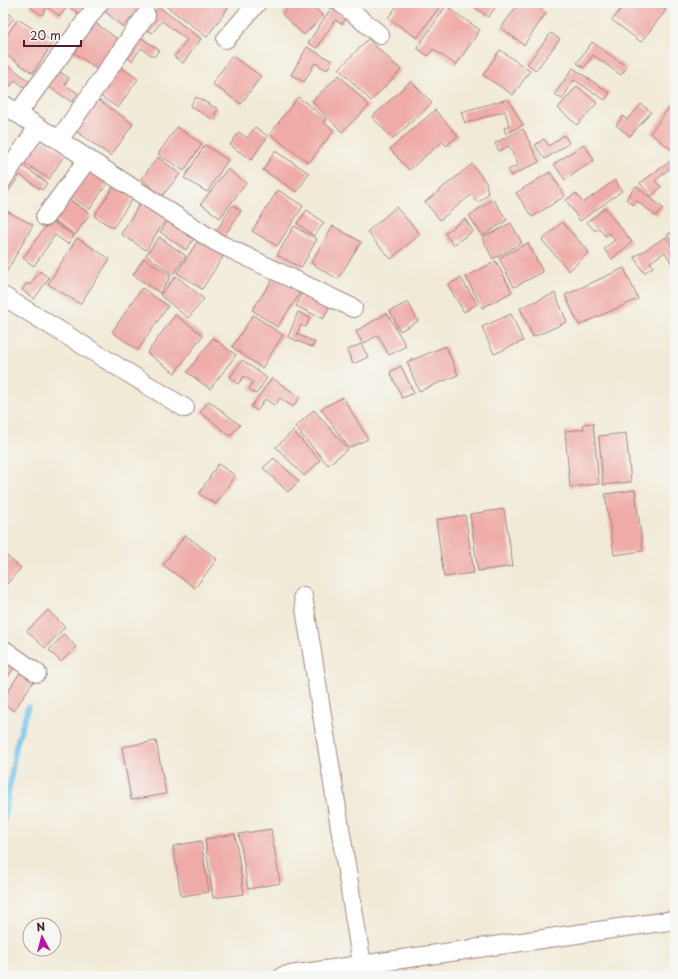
<svg xmlns="http://www.w3.org/2000/svg" width="678" height="979" font-family="'Playpen Sans',sans-serif">
<style>
.lines{fill:none;stroke-linecap:round;stroke-linejoin:round}
.stream{stroke:#6dc2ea;stroke-width:5.5}
.building{fill:#efaba7}
.street-casing{stroke:#9e8481;stroke-width:20}
.street{stroke:#fff;stroke-width:18}
</style>
<rect width="100%" height="100%" fill="#f6f6f2"/>
<filter id="ink" filterUnits="userSpaceOnUse"><feTurbulence type="fractalNoise" baseFrequency=".025" numOctaves="2"/><feDisplacementMap in="SourceGraphic" scale="8" xChannelSelector="R" yChannelSelector="G"/><feConvolveMatrix kernelMatrix="1 2 1 2 8 2 1 2 1" color-interpolation-filters="sRGB"/></filter>
<filter id="wash" filterUnits="userSpaceOnUse"><feTurbulence type="fractalNoise" baseFrequency=".012" numOctaves="4" result="noise"/><feDisplacementMap in="SourceGraphic" scale="16" xChannelSelector="R" yChannelSelector="G"/><feGaussianBlur stdDeviation="0.9" result="paint"/><feColorMatrix in="noise" values="0 0 0 0 0 0 0 0 0 0 0 0 0 0 0 0 0 1.4 0 .05"/><feComposite in="paint" operator="in"/></filter>
<g filter="url(#wash)">
<rect width="100%" height="100%" fill="#f1ead7"/>
<g class="lines">
<path class="stream" d="M 3,825 L 16,746 L 28,707"/>
</g>
<g id="blocks">
<path class="building" d="M 33,3 L 78,3 L 84,7 L 79,14 L 68,6 L 60,16 L 47,7 L 42,15 L 30,7 Z
M 105,3 L 145,3 L 123,27 L 101,8 Z
M 162,3 L 221,3 L 228,8 L 207,37 Z
M 290,3 L 310,3 L 323,16 L 304,35 L 282,14 L 291,5 Z
M 399,3 L 442,3 L 417,38 L 388,18 Z
M 469,3 L 499,3 L 488,17 Z
M 519,3 L 532,3 L 546,13 L 524,45 L 501,28 Z
M 626,3 L 656,3 L 666,10 L 641,42 L 612,20 Z
M 446,6 L 480,30 L 456,65 L 433,49 L 428,56 L 417,48 Z
M 159,7 L 201,39 L 183,63 L 174,57 L 187,40 L 162,21 L 152,33 L 143,27 Z
M 331,8 L 346,18 L 342,24 L 335,20 L 317,48 L 308,43 Z
M 3,9 L 14,18 L 3,32 Z
M 18,19 L 53,42 L 33,73 L 3,53 L 3,41 Z
M 90,19 L 120,41 L 98,70 L 68,48 Z
M 551,33 L 560,39 L 536,70 L 527,64 Z
M 139,36 L 159,50 L 154,57 L 141,48 L 132,61 L 124,56 Z
M 368,39 L 401,70 L 371,101 L 339,69 Z
M 592,42 L 627,67 L 621,75 L 593,55 L 584,68 L 577,63 Z
M 307,47 L 332,61 L 327,70 L 315,63 L 304,82 L 291,75 Z
M 500,50 L 530,71 L 513,95 L 483,75 Z
M 232,56 L 261,76 L 241,104 L 212,84 Z
M 3,61 L 30,82 L 25,88 L 15,80 L 3,95 Z
M 114,63 L 138,79 L 118,108 L 95,92 Z
M 573,68 L 610,93 L 605,100 L 574,80 L 562,99 L 555,94 Z
M 57,70 L 69,78 L 65,85 L 78,93 L 72,102 L 46,85 Z
M 339,75 L 369,106 L 342,132 L 312,101 Z
M 411,81 L 432,103 L 393,139 L 372,117 Z
M 577,86 L 597,103 L 577,125 L 558,108 Z
M 196,97 L 218,109 L 212,119 L 190,106 Z
M 298,97 L 326,118 L 323,122 L 334,130 L 309,163 L 270,134 Z
M 96,98 L 133,124 L 111,156 L 74,130 Z
M 508,99 L 523,125 L 506,134 L 504,128 L 509,125 L 505,111 L 465,123 L 461,112 Z
M 641,104 L 651,112 L 630,136 L 616,125 L 623,116 L 627,120 Z
M 672,104 L 675,106 L 675,148 L 673,151 L 650,133 Z
M 435,110 L 458,136 L 446,146 L 443,141 L 409,170 L 390,149 Z
M 177,127 L 202,144 L 184,171 L 158,154 Z
M 255,127 L 268,136 L 251,160 L 230,145 L 239,132 L 247,138 Z
M 523,129 L 539,162 L 511,176 L 508,170 L 518,165 L 509,146 L 499,151 L 495,143 Z
M 564,135 L 569,143 L 545,159 L 535,145 L 544,139 L 549,146 Z
M 39,137 L 65,154 L 49,179 L 23,162 Z
M 584,144 L 594,160 L 565,180 L 554,164 Z
M 205,145 L 228,160 L 207,192 L 184,178 Z
M 275,151 L 309,173 L 297,192 L 263,170 Z
M 158,157 L 180,174 L 162,196 L 141,179 Z
M 672,160 L 675,162 L 675,174 L 669,169 L 655,181 L 661,187 L 651,196 L 640,183 Z
M 19,163 L 47,183 L 42,190 L 20,175 L 6,195 L 3,193 L 3,186 Z
M 472,164 L 486,182 L 488,194 L 478,203 L 471,195 L 440,220 L 425,202 Z
M 92,167 L 110,179 L 90,209 L 72,197 Z
M 227,169 L 246,183 L 220,218 L 201,204 Z
M 550,172 L 565,196 L 532,217 L 516,193 Z
M 615,180 L 622,191 L 580,221 L 566,200 L 576,193 L 583,203 Z
M 116,183 L 135,195 L 113,228 L 94,216 Z
M 636,186 L 663,208 L 656,216 L 637,201 L 633,205 L 626,199 Z
M 278,190 L 303,206 L 277,246 L 252,231 Z
M 66,197 L 90,214 L 75,235 L 50,218 Z
M 493,199 L 507,220 L 483,236 L 469,216 Z
M 142,201 L 167,217 L 146,250 L 121,234 Z
M 233,205 L 241,211 L 223,238 L 215,233 Z
M 396,207 L 420,234 L 391,259 L 367,232 Z
M 605,208 L 632,242 L 612,259 L 604,249 L 615,240 L 609,233 L 605,236 L 599,228 L 595,231 L 587,222 Z
M 3,209 L 33,225 L 3,278 Z
M 307,210 L 324,223 L 314,236 L 297,223 Z
M 170,218 L 196,236 L 186,250 L 160,232 Z
M 465,219 L 473,231 L 453,245 L 445,233 Z
M 50,220 L 74,236 L 68,244 L 55,235 L 34,266 L 23,258 Z
M 562,222 L 589,252 L 569,271 L 542,240 Z
M 511,223 L 522,243 L 493,259 L 482,238 Z
M 294,226 L 317,239 L 301,268 L 277,255 Z
M 333,226 L 361,242 L 338,279 L 311,263 Z
M 675,230 L 675,246 L 667,235 Z
M 159,237 L 186,256 L 173,275 L 146,255 Z
M 666,237 L 675,251 L 675,269 L 665,252 L 650,262 L 653,267 L 644,273 L 634,257 Z
M 77,238 L 110,259 L 80,304 L 48,284 Z
M 199,239 L 224,255 L 202,289 L 177,273 Z
M 528,243 L 543,272 L 514,287 L 499,258 Z
M 144,258 L 171,276 L 160,293 L 133,275 Z
M 496,261 L 512,292 L 482,308 L 466,277 Z
M 624,268 L 638,299 L 579,325 L 565,295 Z
M 40,271 L 49,278 L 34,299 L 22,290 L 27,283 L 30,285 Z
M 176,276 L 204,299 L 188,318 L 160,295 Z
M 275,276 L 300,294 L 277,327 L 252,310 Z
M 461,278 L 477,304 L 464,312 L 448,285 Z
M 142,288 L 168,306 L 138,350 L 112,332 Z
M 303,292 L 330,306 L 323,319 L 296,306 Z
M 555,293 L 567,322 L 533,337 L 520,308 Z
M 408,302 L 418,321 L 400,331 L 390,311 Z
M 298,312 L 310,318 L 306,327 L 301,325 L 297,334 L 315,342 L 312,347 L 288,337 Z
M 387,313 L 406,346 L 389,355 L 378,335 L 363,344 L 356,331 Z
M 511,314 L 523,341 L 494,354 L 482,327 Z
M 175,315 L 203,335 L 175,373 L 147,353 Z
M 253,315 L 283,335 L 262,368 L 232,347 Z
M 213,338 L 236,355 L 210,389 L 187,372 Z
M 361,344 L 368,357 L 353,364 L 347,350 Z
M 446,346 L 458,375 L 419,391 L 407,362 Z
M 242,360 L 267,378 L 256,394 L 249,389 L 253,382 L 244,376 L 238,384 L 230,377 Z
M 401,366 L 414,393 L 402,398 L 390,372 Z
M 272,378 L 300,397 L 293,407 L 280,398 L 275,406 L 265,399 L 257,411 L 251,407 Z
M 343,397 L 368,439 L 349,448 L 321,409 Z
M 209,401 L 240,425 L 230,436 L 200,412 Z
M 314,410 L 348,449 L 328,465 L 295,427 Z
M 593,423 L 599,484 L 570,487 L 565,431 L 584,429 L 583,424 Z
M 293,431 L 320,461 L 304,476 L 276,447 Z
M 626,433 L 631,482 L 603,485 L 599,436 Z
M 274,458 L 299,481 L 288,492 L 263,468 Z
M 218,464 L 235,475 L 216,504 L 199,494 Z
M 635,490 L 643,551 L 614,555 L 605,494 Z
M 504,509 L 513,566 L 478,571 L 470,514 Z
M 465,515 L 474,573 L 444,577 L 436,520 Z
M 185,535 L 217,559 L 195,588 L 163,565 Z
M 3,553 L 21,568 L 5,586 L 3,585 Z
M 48,610 L 65,627 L 45,648 L 27,631 Z
M 64,634 L 76,647 L 61,662 L 49,650 Z
M 7,662 L 15,667 L 4,682 L 3,682 L 3,669 Z
M 21,671 L 34,680 L 14,711 L 3,704 L 3,699 Z
M 156,741 L 166,794 L 131,800 L 122,747 Z
M 271,829 L 280,883 L 248,889 L 239,834 Z
M 235,834 L 244,894 L 213,898 L 205,839 Z
M 201,841 L 209,892 L 181,896 L 173,846 Z"/>
</g>
</g>
<g filter="url(#ink)">
<use href="#blocks" fill-opacity="0" stroke="#9e8481" stroke-width="1"/>
<g class="lines">
<g class="street-casing">
<path id="street" d="M 341,3 L 380,35
M 226,39 L 257,3
M 3,104 L 216,242 L 353,308
M 18,113 L 99,3
M 59,140 L 146,15
M 3,179 L 38,127
M 45,217 L 88,159
M 3,296 L 185,408
M 303,596 L 362,965 L 365,976
M 3,649 L 37,673
M 283,976 L 675,920"/>
</g>
<use href="#street" class="street"/>
</g>
</g>
<rect width="678" height="979" fill="none" stroke="#f6f6f2" stroke-width="16"/>
<g transform="translate(42 937) rotate(353)"><circle r="19" fill="#f6f6f2" stroke="#b1a0a2"/>
<path d="M0-3L7 15L0 10L-7 15Z" fill="#b5179e"/>
<text y="-6" font-size="11" font-weight="bold" text-anchor="middle" fill="#4a1f2b">N</text>
</g>
<path d="M24 40v6h57v-6" fill="none" stroke="#4a1f2b" stroke-width="2"/>
<text x="30" y="40" font-size="12" fill="#4a1f2b" stroke="#f6f6f2" stroke-width="3" paint-order="stroke">20 m</text>
</svg>
